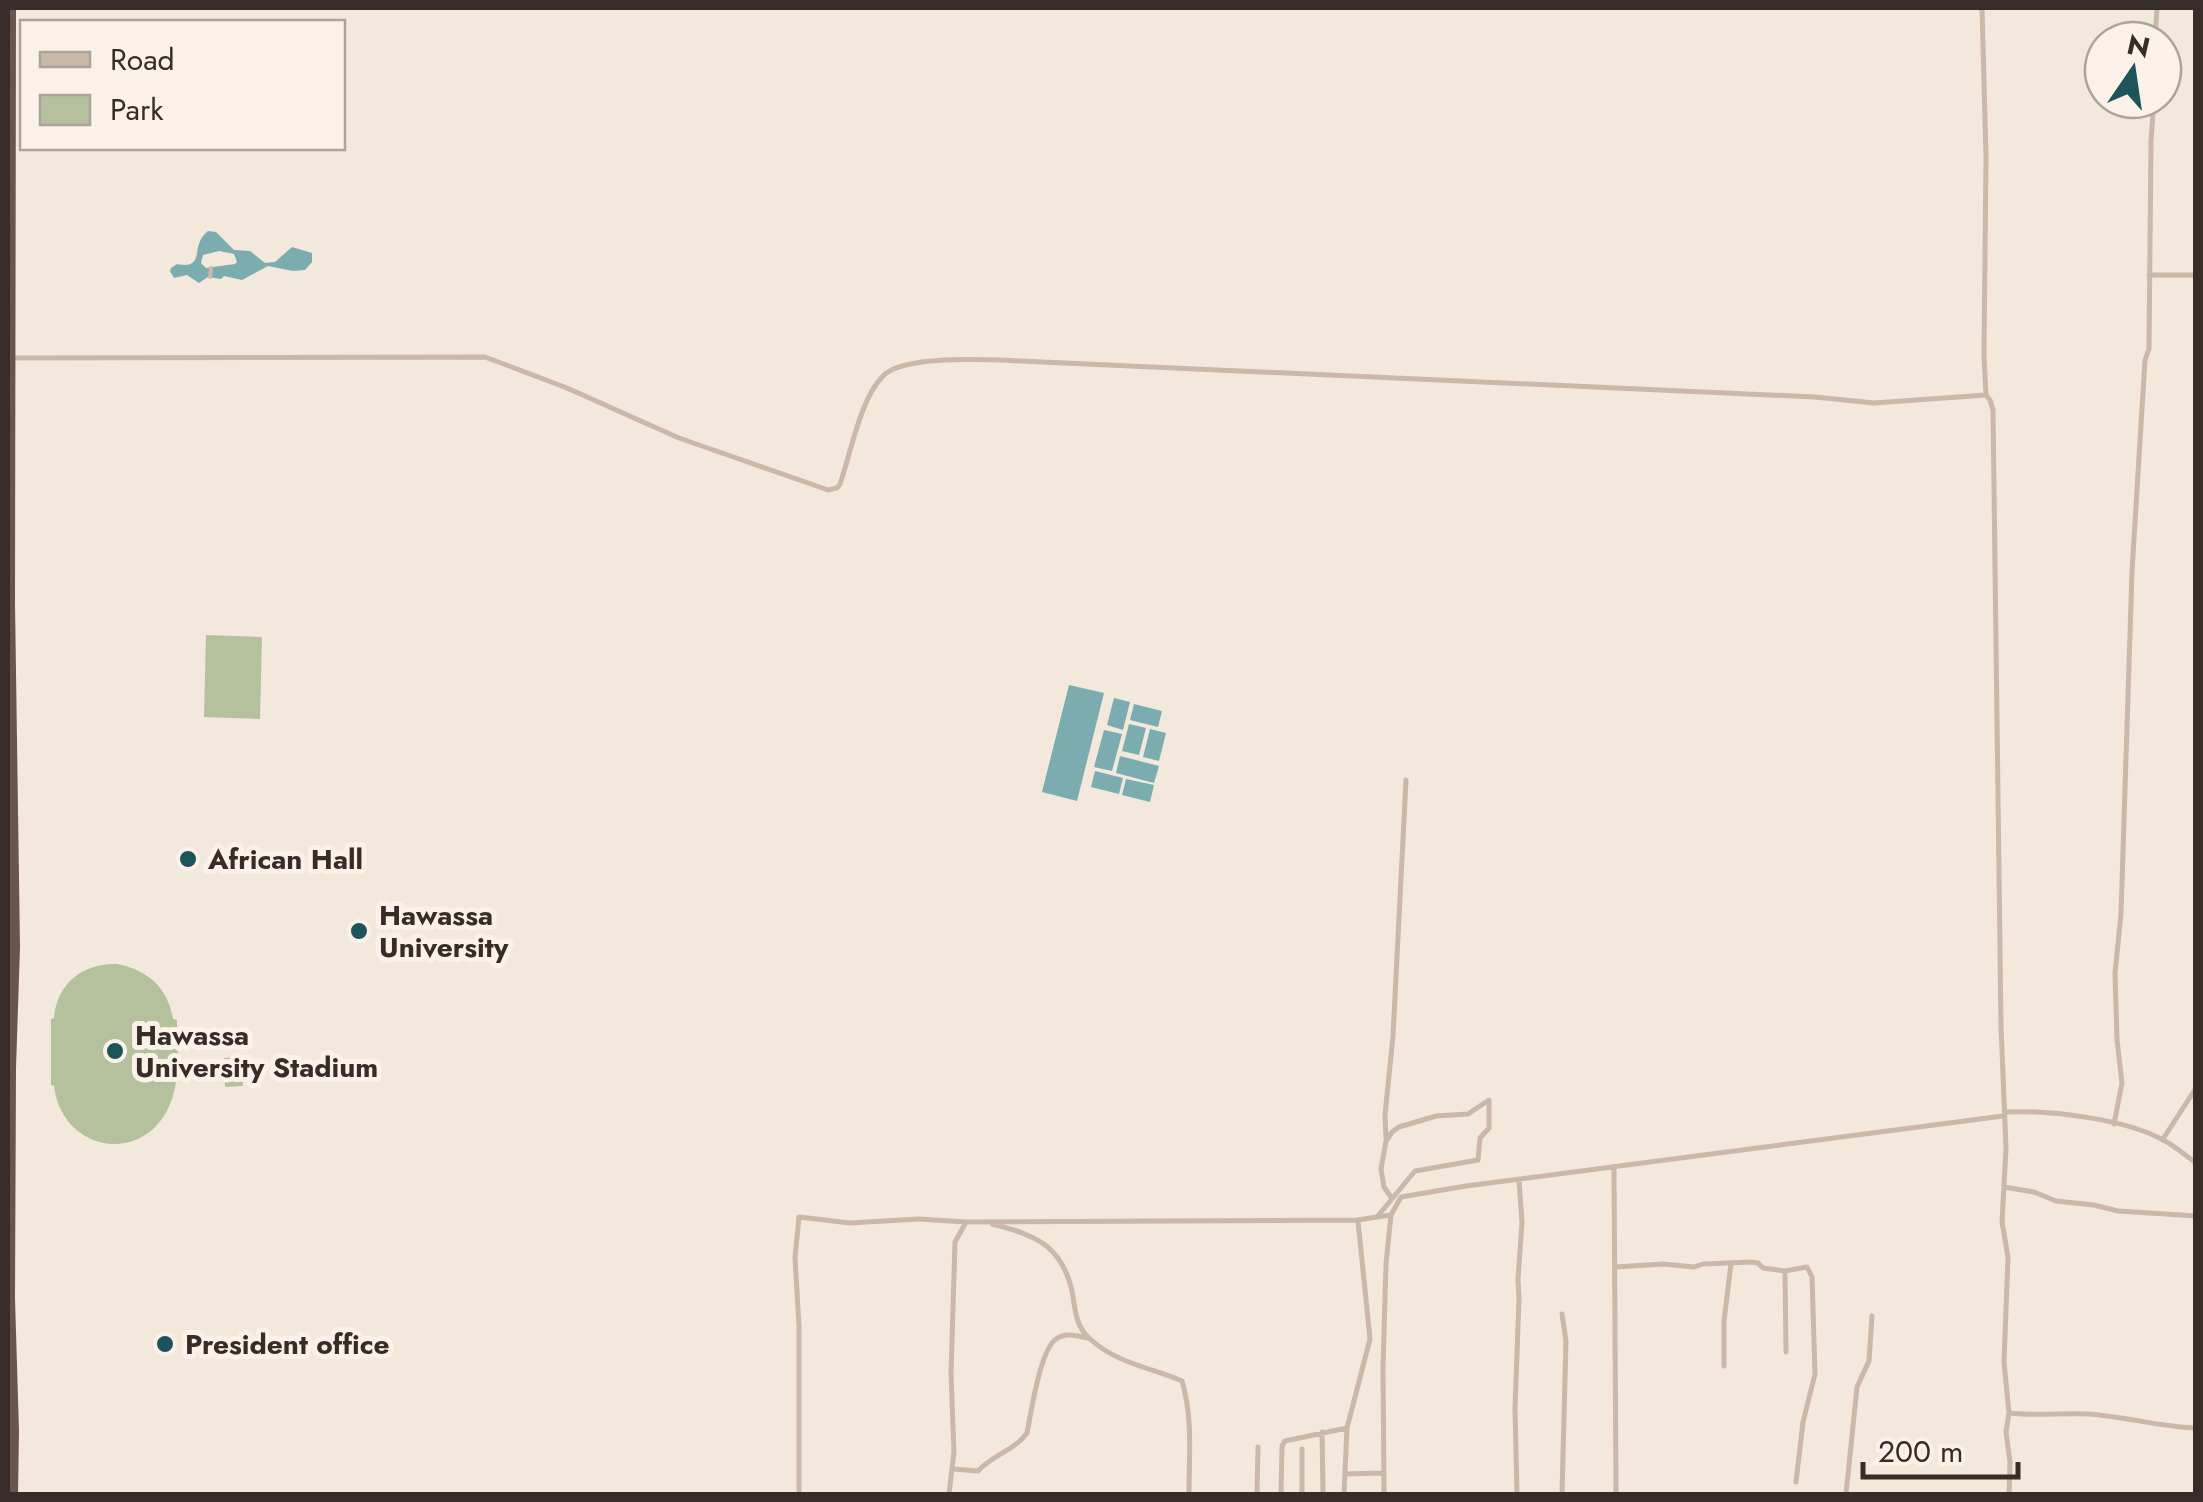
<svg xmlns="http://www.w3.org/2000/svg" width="2203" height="1502" font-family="Jost,sans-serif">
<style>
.green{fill:#b4c19c}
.water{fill:#7bacaf;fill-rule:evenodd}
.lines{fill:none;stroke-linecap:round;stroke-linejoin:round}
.pedestrian{stroke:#cab8a8;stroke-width:4}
.minor{stroke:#cab8a8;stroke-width:5}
.trunk{stroke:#68564c;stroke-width:10}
.poi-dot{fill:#1d5459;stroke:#faf2e8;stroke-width:4}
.labels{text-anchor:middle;stroke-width:10;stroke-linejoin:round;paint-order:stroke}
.poi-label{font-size:28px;font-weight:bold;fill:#372d28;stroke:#faf2e8;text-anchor:start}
</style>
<rect width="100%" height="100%" fill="#f2e8dc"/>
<path class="green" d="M 206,635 L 262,637 L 260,719 L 204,717 Z
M 117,964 C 148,970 168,988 173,1019 L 177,1020 L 179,1082 L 176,1082 C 163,1168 63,1160 54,1086 L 51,1085 L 51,1019 L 54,1018 C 57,983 83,963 117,964 Z
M 242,1057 L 243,1086 L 225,1087 L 224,1058 Z"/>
<path class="water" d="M 208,231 L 216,232 L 234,250 L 250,251 L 265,263 L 275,262 L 292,247 L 312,253 L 312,262 L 305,270 L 293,271 L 268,266 L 242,280 L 224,276 L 221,279 L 208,277 L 199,283 L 187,275 L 174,278 L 170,271 L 171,268 L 177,264 C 207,270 189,245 208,231 ZM 219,251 L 234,254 L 237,262 L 235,264 L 206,268 L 201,263 L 203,255 Z
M 1069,685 L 1104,693 L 1077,801 L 1042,792 Z
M 1114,698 L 1130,702 L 1123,730 L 1107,725 Z
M 1134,704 L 1162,711 L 1158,727 L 1130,720 Z
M 1129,724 L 1146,728 L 1139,755 L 1122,751 Z
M 1150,729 L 1166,733 L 1159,761 L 1143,757 Z
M 1104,730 L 1122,734 L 1112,771 L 1094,767 Z
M 1120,756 L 1159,766 L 1154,783 L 1116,773 Z
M 1095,771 L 1123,778 L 1119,794 L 1091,787 Z
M 1126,779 L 1154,785 L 1150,802 L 1122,795 Z"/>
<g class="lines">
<path class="pedestrian" d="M 210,277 L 211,268"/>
<path class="minor" d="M 1982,8 L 1986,157 L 1984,356 L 1986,395
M 2155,40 L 2157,8
M 2149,275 L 2196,275
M 10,358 L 485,357 L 567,388 L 679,438 L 828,490 L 837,488 L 840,484 C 851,453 860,399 883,376 C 904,354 991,360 1021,361 L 1815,397 L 1874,403 L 1986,395 L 1990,400 L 1993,410 L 2001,1026 L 2006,1148 L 2002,1222 L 2008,1257 L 2004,1362 L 2009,1413 L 2006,1432 L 2010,1462 L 2009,1494
M 2114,1124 L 2122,1083 L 2117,1040 L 2115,973 L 2121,914 L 2132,571 L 2145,360 L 2149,349 L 2151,141 L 2154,100
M 1386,1138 L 1385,1115 L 1393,1036 L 1406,780
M 2163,1139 L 2196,1088
M 1614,1168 L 1616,1494
M 2004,1187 L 2034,1192 L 2056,1201 L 2094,1205 L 2118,1211 L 2196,1216
M 1377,1217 L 1415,1171 L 1478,1160 L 1480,1138 L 1489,1128 L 1489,1100 L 1468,1114 L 1436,1116 L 1399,1127 L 1392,1132 L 1386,1141 L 1381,1169 L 1384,1187 L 1391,1197
M 992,1224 C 1037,1235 1064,1247 1073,1296 C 1075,1312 1077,1328 1090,1339 C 1116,1363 1152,1368 1182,1381 C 1193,1417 1189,1457 1189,1494
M 1615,1267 L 1663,1264 L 1694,1267 L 1703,1264 L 1751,1262 L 1758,1263 L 1763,1268 L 1785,1271 L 1786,1352
M 1785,1271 L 1807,1267 L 1812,1277 L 1815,1374 L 1803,1422 L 1796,1482
M 1562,1314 L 1566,1341 L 1562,1494
M 1724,1366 L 1724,1321 L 1731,1264
M 2009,1413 C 2035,1416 2061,1413 2087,1414 C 2124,1416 2159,1427 2196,1428
M 1322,1432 L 1323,1494
M 1302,1449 L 1302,1494
M 953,1469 L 978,1471 C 992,1455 1015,1450 1027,1433 C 1031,1413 1040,1350 1056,1339 C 1066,1332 1077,1336 1088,1338
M 1345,1474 L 1382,1473
M 799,1494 L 799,1326 L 795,1258 L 799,1217 L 850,1223 L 918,1219 L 966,1222 L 1357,1220 L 1391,1215
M 949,1494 L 954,1452 L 951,1374 L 955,1242 L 966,1222
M 1257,1494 L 1258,1447
M 1281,1494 L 1282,1446 L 1285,1441 L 1347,1428
M 1344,1494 L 1347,1428 L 1370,1339 L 1358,1221
M 1384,1494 L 1383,1368 L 1386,1264 L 1391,1215 L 1401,1197 L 1466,1186 L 2003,1116 L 2007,1112 C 2049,1110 2126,1119 2163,1140 C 2175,1146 2185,1155 2196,1163
M 1517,1494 L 1515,1408 L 1519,1300 L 1518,1279 L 1522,1222 L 1519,1180
M 1846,1494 L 1857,1387 L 1869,1361 L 1872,1316"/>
<path class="trunk" d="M 11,8 L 10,603 L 15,947 L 11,1068 L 10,1299 L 14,1431 L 13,1494"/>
</g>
<g class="poi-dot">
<circle cx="188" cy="859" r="10"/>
<circle cx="359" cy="931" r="10"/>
<circle cx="115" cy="1051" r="10"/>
<circle cx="165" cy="1344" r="10"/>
</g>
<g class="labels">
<g class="poi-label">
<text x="208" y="869">African Hall</text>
<text x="379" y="925">Hawassa<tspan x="379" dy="32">University</tspan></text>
<text x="135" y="1045">Hawassa<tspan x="135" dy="32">University Stadium</tspan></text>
<text x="185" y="1354">President office</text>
</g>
</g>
<rect width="2203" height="1502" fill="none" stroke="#372d28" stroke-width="20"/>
<rect x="20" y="20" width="325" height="130" fill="#faf2e8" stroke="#aca39b" stroke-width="2.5"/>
<rect x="40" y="52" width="50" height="15" fill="#cab8a8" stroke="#aca39b" stroke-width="2.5"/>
<text x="110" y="70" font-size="30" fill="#372d28">Road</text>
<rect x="40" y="95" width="50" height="30" fill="#b4c19c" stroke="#aca39b" stroke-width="2.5"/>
<text x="110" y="120" font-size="30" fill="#372d28">Park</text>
<g transform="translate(2133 70) rotate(13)"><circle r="48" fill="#faf2e8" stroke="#aca39b" stroke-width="2.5"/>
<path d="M0-8L18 38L0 25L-18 38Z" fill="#1d5459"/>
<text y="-15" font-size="28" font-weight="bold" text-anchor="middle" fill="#372d28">N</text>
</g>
<path d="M1863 1462v15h155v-15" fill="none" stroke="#372d28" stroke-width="5"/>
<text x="1878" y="1462" font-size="30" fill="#372d28" stroke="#faf2e8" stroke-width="8" paint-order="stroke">200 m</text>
</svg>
